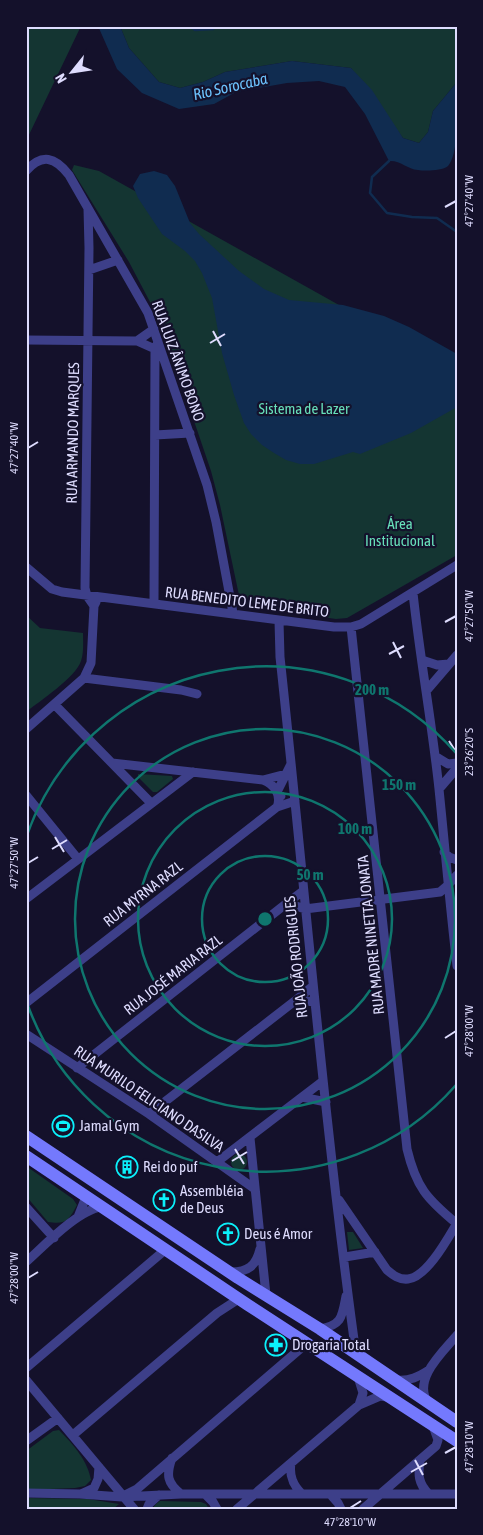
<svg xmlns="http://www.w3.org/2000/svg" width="483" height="1535" font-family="'Asap Condensed',sans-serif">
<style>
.green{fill:#143532}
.water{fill:#102c50}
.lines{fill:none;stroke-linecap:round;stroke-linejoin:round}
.stream{stroke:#102c50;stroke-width:2.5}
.minor{stroke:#3d3f89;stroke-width:9}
.secondary{stroke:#7479fd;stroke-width:12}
.ticks{fill:none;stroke:#dedcfe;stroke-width:2}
.ring{fill:none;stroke:#0f766e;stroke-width:2.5}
.labels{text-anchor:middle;stroke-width:4.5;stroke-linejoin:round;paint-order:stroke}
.street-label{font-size:15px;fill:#dedcfe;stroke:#14112b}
.park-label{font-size:15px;fill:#67dfba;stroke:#14112b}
.poi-label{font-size:15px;fill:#dedcfe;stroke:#14112b;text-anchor:start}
.water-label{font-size:16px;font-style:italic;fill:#6cc2fd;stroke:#14112b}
.centre{fill:#0f766e;stroke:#14112b;stroke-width:2.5}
.ring-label{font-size:15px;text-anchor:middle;font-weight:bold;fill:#0f766e;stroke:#14112b;stroke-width:4.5;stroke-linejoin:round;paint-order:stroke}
.neatline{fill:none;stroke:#dedcfe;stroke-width:2}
.ticks-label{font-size:12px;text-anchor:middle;fill:#dedcfe}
</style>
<rect width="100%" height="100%" fill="#14112b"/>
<path class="green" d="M 26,26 L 81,26 L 26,141 Z
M 120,26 L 457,26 L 457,82 L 433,111 L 428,132 L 419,143 L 403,138 L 351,68 L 292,61 L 225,72 L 203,82 L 180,88 L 159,82 L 129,48 Z
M 74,165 L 99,171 L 457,371 L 457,555 L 347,618 L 336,619 L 248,606 L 240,600 L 220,505 L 211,471 L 160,321 L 129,262 L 72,170 Z
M 26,615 L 40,628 L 83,633 C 83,642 84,652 81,661 C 76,677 40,701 26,712 Z
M 138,774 L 172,776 L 173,779 L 157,792 L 153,792 L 138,777 Z
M231 1162a8 8 0 1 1 16 0a8 8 0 1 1-16 0Z
M 26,1166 L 73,1199 L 77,1205 C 69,1220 66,1225 48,1222 L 26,1196 Z
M 347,1232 L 353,1232 L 363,1248 L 349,1250 Z
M 59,1430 C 73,1444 88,1461 91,1480 L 85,1486 L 75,1488 L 26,1490 L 26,1451 L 53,1431 Z
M 26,1498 L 88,1499 L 119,1504 L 113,1509 L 26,1509 Z
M 160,1501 L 201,1502 L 206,1504 L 209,1509 L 152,1509 L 156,1504 Z"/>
<path class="water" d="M 98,26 L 120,26 L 129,48 L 159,82 L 180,88 L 203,82 L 225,72 L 292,61 L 351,68 L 372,90 L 403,138 L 419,143 L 428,132 L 433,111 L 457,82 C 457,100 460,154 448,166 C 442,171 425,171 418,170 C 407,169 400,160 389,161 L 365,114 L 345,87 L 319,81 L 287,83 L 236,92 L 214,104 L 179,109 L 142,93 L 117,69 Z
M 154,171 L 167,175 L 175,186 L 190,223 L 199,234 L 239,271 L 264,289 L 289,300 L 343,305 L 384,316 L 409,327 L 457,354 L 457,407 L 411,433 L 360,454 L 353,452 L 314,464 L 300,464 L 286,460 L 274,453 L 262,445 L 251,434 L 244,423 L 234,395 L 222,353 L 212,298 L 202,273 L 195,261 L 185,251 L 162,234 L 138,198 L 133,186 L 140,174 Z"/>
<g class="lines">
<path class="stream" d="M 190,26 L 195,30 L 213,29 L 216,26
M 389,161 L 372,177 L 370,193 L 387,213 L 412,217 L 437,218 L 457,232"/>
<path class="minor" d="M 26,171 C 42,153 55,157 69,175 L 148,313 L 207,485 L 216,522 L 233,613
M 88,209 L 89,248 L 85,588 L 87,596 L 94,606
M 89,270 L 118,260
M 26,340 L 137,341 L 155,349
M 137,341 L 154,329
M 155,435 L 190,433
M 26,567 L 52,589 L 62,592 L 334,627 L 351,627 L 361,624 L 457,565
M 413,593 C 420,659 432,723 439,789 C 445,848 450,907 457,966
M 154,603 L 155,349 L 158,342
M 279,621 L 280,657 C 305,889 324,1123 356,1354
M 351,627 L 407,1149 C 416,1187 427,1199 456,1223
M 422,660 L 437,665 L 449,664
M 84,678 L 181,690 L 197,694
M 427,690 L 457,655
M 55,705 L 151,803
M 26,729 L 84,678 L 91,663 L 94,606 L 96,602
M 435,756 L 448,764 L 457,763
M 112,763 L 263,780 C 274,784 282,795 277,807
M 263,780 L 286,774
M 439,789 L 457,768
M 26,795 L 78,859
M 281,796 L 277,792 L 291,764
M 444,852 L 449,857 L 457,860
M 303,891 L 287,903 L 305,909 L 440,892 L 447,886 L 457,875
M 26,899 L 193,772
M 313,986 L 296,1000 L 315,1002
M 26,1003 L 277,807 L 295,801
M 26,1034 L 149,1114 L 255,1189
M 77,1068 L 287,903
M 323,1081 L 302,1097 L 326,1102
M 149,1114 L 296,1000
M 250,1138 L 266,1295
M 217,1162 L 302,1097
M 339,1200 L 387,1270 C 393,1275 399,1280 408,1279 C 427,1277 448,1238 457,1223
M 26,1207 L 54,1238
M 78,1217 L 86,1197
M 345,1257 L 375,1252
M 26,1262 C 44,1246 78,1210 101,1207
M 231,1272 C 248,1272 256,1266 260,1249
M 320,1329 C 342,1325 342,1317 346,1296
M 26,1368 L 165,1250
M 358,1377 L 363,1393 L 359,1405
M 26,1380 L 134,1509
M 397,1380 C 410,1381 418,1377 429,1370
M 428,1403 C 412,1379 443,1352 457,1335
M 73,1435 L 217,1313 L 234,1302 L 236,1297
M 26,1441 L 58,1418
M 172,1458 C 166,1475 167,1483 181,1494
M 420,1460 C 418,1474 418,1484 429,1494
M 291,1463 C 289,1476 293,1485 302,1494
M 26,1493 L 80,1494 L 122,1497 L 181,1494 L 457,1494
M 83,1493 L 94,1488 L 98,1479 L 99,1467
M 125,1495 L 137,1489 L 307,1343
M 206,1495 L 213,1502 L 217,1509
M 331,1495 L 338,1503 L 341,1509
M 147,1509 L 149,1504 L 159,1495
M 237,1509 L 359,1405 L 380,1396 L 387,1397
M 363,1509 L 436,1446 L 438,1440 L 433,1426"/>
<path class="secondary" d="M 26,1136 L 238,1278 L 320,1329 L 457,1422
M 26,1156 L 248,1305 L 457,1441"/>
</g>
<path class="ticks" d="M 445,207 L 456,201M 213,331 L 221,346M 210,343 L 225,334M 28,448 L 38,442M 445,622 L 456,616M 393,642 L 401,658M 389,654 L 404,646M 449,741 L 456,752M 55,837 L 64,852M 52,849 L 67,840M 28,863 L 38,857M 445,1038 L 456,1031M 235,1149 L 244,1164M 232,1161 L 247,1152M 28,1278 L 38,1272M 445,1453 L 456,1447M 415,1460 L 423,1475M 411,1472 L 427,1463M 350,1508 L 361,1501"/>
<g class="ring">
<circle cx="265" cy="919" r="63"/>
<circle cx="265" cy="919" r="127"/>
<circle cx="265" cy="919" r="190"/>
<path d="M456 1085A253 253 0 0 1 27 1003M27 835A253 253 0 0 1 456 753"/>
</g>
<defs>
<g id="stadium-ring" transform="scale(1.125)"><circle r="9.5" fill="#14112b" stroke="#0bf1fb" stroke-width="1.5"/><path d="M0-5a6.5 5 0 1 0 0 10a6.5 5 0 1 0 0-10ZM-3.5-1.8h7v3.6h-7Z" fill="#0bf1fb"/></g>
<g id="building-ring" transform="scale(1.125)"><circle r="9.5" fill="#14112b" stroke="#0bf1fb" stroke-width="1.5"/><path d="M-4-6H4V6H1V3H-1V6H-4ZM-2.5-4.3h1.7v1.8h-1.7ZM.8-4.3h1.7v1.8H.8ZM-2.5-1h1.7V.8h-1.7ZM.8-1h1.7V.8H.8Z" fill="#0bf1fb"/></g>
<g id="church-ring" transform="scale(1.125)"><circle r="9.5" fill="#14112b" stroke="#0bf1fb" stroke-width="1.5"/><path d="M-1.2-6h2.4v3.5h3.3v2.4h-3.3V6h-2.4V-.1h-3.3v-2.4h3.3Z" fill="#0bf1fb"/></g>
<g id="pharmacy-ring" transform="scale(1.125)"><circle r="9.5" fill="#14112b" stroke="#0bf1fb" stroke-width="1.5"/><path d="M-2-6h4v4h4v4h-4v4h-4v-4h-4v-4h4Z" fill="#0bf1fb"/></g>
</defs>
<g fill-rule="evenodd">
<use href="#stadium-ring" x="63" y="1126"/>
<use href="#building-ring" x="127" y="1167"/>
<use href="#church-ring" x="164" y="1200"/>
<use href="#church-ring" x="228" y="1234"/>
<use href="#pharmacy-ring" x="276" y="1345"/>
</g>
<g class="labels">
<g class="street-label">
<text transform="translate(178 361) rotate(70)" y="5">RUA LUIZ ÂNIMO BONO</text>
<text transform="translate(73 433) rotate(-89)" y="5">RUA ARMANDO MARQUES</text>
<text transform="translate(247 602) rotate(7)" y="5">RUA BENEDITO LEME DE BRITO</text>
<text transform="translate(143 894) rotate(-38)" y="5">RUA MYRNA RAZL</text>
<text transform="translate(371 935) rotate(-96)" y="5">RUA MADRE NINETTA JONATA</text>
<text transform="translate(296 957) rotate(-96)" y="5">RUA JOÃO RODRIGUES</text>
<text transform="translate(173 975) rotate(-38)" y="5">RUA JOSÉ MARIA RAZL</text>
<text transform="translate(149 1099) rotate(34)" y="5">RUA MURILO FELICIANO DASILVA</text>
</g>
<g class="park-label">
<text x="304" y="414">Sistema de Lazer</text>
<text x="400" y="529">Área<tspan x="400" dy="17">Institucional</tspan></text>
</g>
<g class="poi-label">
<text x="79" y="1131">Jamal Gym</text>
<text x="143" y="1172">Rei do puf</text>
<text x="180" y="1196">Assembléia<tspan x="180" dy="17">de Deus</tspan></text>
<text x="244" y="1239">Deus é Amor</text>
<text x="292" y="1350">Drogaria Total</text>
</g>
<g class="water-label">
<text transform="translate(230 86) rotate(-13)" y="6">Rio Sorocaba</text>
</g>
</g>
<circle cx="265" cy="919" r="8" class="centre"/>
<g class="ring-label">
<text x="372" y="695">200 m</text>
<text x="399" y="790">150 m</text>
<text x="355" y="834">100 m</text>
<text x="310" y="880">50 m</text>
</g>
<rect width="483" height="1535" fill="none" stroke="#14112b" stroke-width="55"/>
<g transform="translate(72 72) rotate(240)" stroke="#14112b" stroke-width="4" paint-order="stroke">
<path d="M0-4L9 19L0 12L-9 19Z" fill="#dedcfe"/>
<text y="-8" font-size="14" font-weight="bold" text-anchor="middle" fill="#dedcfe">N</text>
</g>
<rect x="28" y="28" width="428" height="1480" class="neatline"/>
<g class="ticks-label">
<text transform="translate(469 201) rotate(-90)" y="4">47°27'40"W</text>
<text transform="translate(14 448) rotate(-90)" y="4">47°27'40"W</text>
<text transform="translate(469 616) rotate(-90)" y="4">47°27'50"W</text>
<text transform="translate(469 752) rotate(-90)" y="4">23°26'20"S</text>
<text transform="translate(14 863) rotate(-90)" y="4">47°27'50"W</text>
<text transform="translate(469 1031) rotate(-90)" y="4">47°28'00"W</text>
<text transform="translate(14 1278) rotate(-90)" y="4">47°28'00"W</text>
<text transform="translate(469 1447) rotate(-90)" y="4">47°28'10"W</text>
<text x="350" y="1526">47°28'10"W</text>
</g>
</svg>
